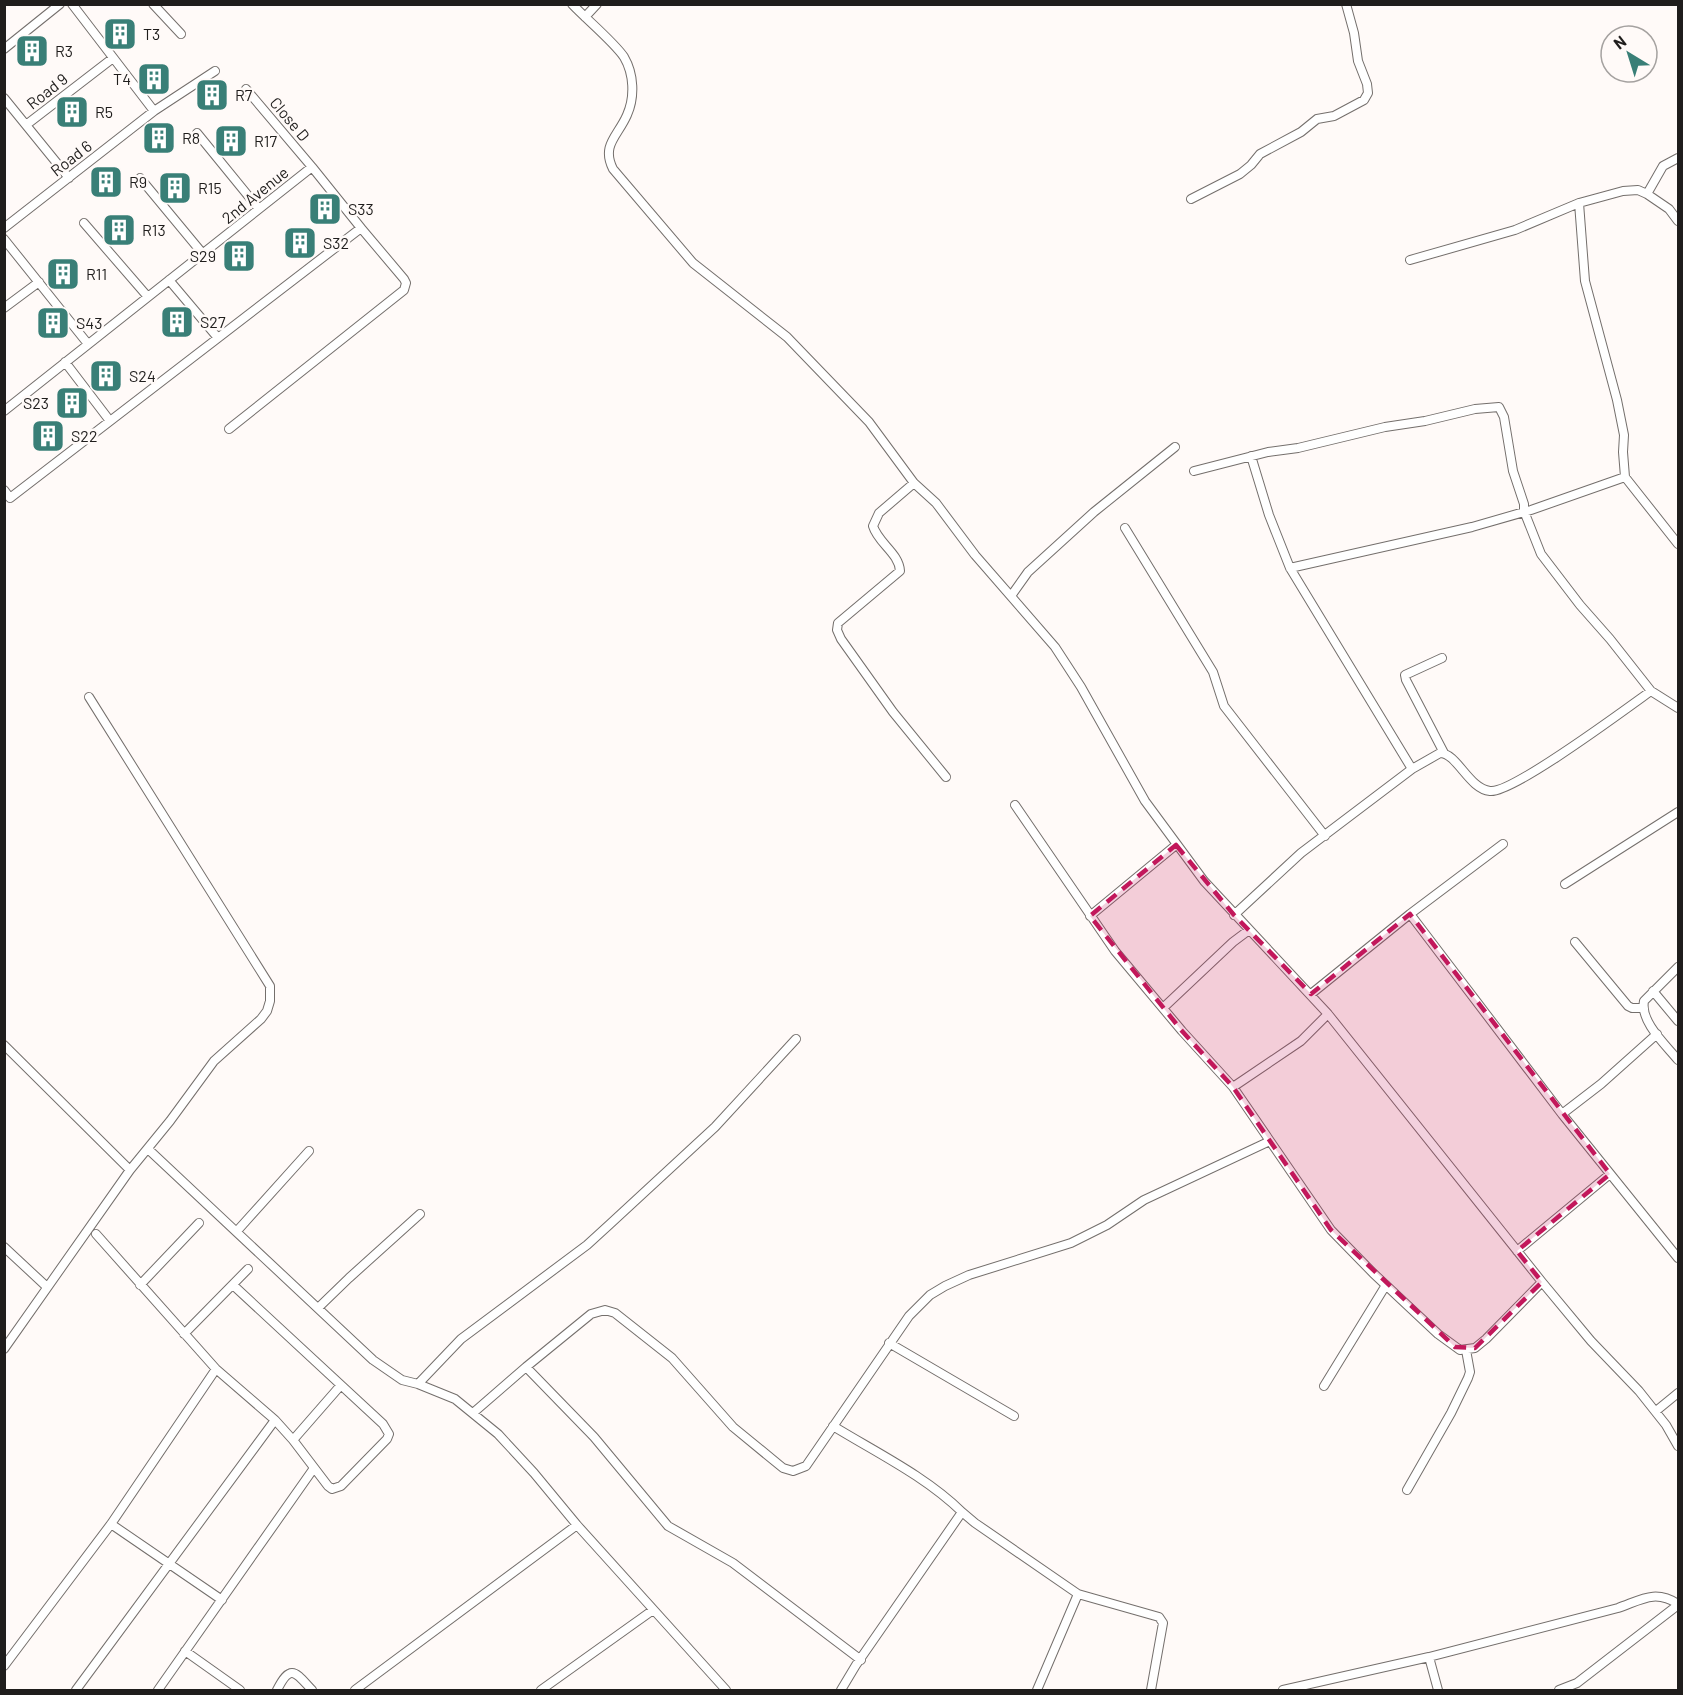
<svg xmlns="http://www.w3.org/2000/svg" width="1683" height="1695" font-family="Barlow,sans-serif">
<style>
.lines{fill:none;stroke-linecap:round;stroke-linejoin:round}
.street-casing{stroke:#746f6c;stroke-width:10}
.street{stroke:#fff;stroke-width:8}
.marked{fill:#c2185b;fill-opacity:0.2;stroke:#c2185b;stroke-width:4.5;stroke-dasharray:12 8;stroke-linejoin:round}
.labels{text-anchor:middle;stroke-width:5;stroke-linejoin:round;paint-order:stroke}
.poi-label{font-size:16px;fill:#1f1d1c;stroke:#fffaf8;text-anchor:start}
.street-label{font-size:16px;fill:#1f1d1c;stroke:#fffaf8}
</style>
<rect width="100%" height="100%" fill="#fffaf8"/>
<g class="lines">
<g class="street-casing">
<path id="street" d="M 72,4 L 154,111
M 153,4 L 181,34
M 572,4 C 585,18 615,43 624,57 C 634,74 635,97 627,115 C 618,136 601,145 613,169 L 693,263 L 787,337 L 869,422 L 914,483 L 936,503 L 975,555 L 1055,647 L 1081,687 L 1145,801 L 1204,881 L 1328,1014 L 1542,1282 L 1591,1341 L 1639,1391 L 1666,1425 L 1678,1446
M 585,17 L 597,4
M 4,49 L 60,4
M 246,89 L 312,167
M 4,98 L 69,178
M 26,125 L 113,58
M 197,133 L 259,209
M 140,178 L 203,254
M 1647,194 L 1663,166 L 1678,158
M 1191,199 L 1240,174 L 1251,165 L 1260,154 L 1301,132 L 1317,119 L 1334,116 L 1364,100 L 1368,93 L 1367,84 L 1358,61 L 1354,33 L 1346,4
M 84,223 L 148,297
M 4,228 L 154,111 L 215,71
M 4,239 L 88,344
M 1410,260 L 1515,230 L 1579,203 L 1623,191 L 1638,190 L 1647,194 L 1669,209 L 1678,221
M 169,280 L 218,338
M 4,308 L 39,282
M 65,362 L 110,421
M 4,411 L 312,167 L 361,228 L 10,498 L 4,490
M 229,429 L 404,290 L 406,283 L 404,279 L 361,228
M 1251,456 L 1269,515 L 1290,568 L 1412,769
M 1194,471 L 1268,452 L 1298,448 L 1385,427 L 1425,421 L 1475,409 L 1499,407 L 1504,417 L 1513,471 L 1524,504 L 1524,511 L 1541,554 L 1580,605 L 1610,639 L 1651,691 L 1678,708
M 1625,477 L 1678,544
M 914,483 L 879,513 L 873,526 C 878,543 899,553 900,571 L 838,623 L 837,630 L 841,639 L 893,712 L 946,777
M 1125,528 L 1213,672 L 1224,706 L 1325,836
M 1290,568 L 1472,527 L 1531,510 L 1625,477 L 1623,452 L 1624,435 L 1617,400 L 1585,281 L 1579,203
M 1011,596 L 1028,572 L 1094,512 L 1175,447
M 1442,658 L 1405,675 L 1406,680 L 1444,753
M 1565,884 L 1678,812
M 1410,914 L 1503,844
M 1234,915 L 1301,853 L 1412,769 L 1440,753 C 1457,753 1469,789 1490,791 C 1512,794 1627,708 1651,691
M 1090,916 L 1176,845
M 1575,942 L 1628,1006 L 1632,1008 L 1643,1008
M 1678,967 L 1644,1001 C 1640,1022 1666,1045 1678,1060
M 1653,991 L 1678,1021
M 1311,994 L 1410,914 L 1562,1114
M 1163,1008 L 1233,942 L 1249,930
M 1657,1034 L 1601,1084 L 1562,1114 L 1678,1258
M 4,1045 L 130,1170 L 170,1121 L 214,1061 L 261,1019 L 267,1011 L 270,1001 L 270,986 L 89,697
M 1233,1087 L 1301,1041 L 1328,1014
M 1270,1141 L 1331,1230 L 1373,1273 L 1438,1334 L 1460,1350 L 1475,1348 L 1486,1339 L 1542,1282
M 148,1149 L 373,1360 L 402,1380 L 418,1384 L 461,1339 L 587,1245 L 610,1224 L 715,1127 L 796,1039
M 237,1231 L 309,1151
M 4,1247 L 47,1287
M 1517,1251 L 1610,1174
M 140,1285 L 199,1223
M 233,1285 L 383,1424 L 389,1434 L 387,1439 L 341,1486 L 332,1489 L 328,1486 L 293,1440 L 275,1420
M 318,1308 L 349,1278 L 420,1214
M 184,1334 L 248,1269
M 889,1343 L 1014,1416
M 4,1349 L 130,1170
M 526,1367 L 594,1437 L 668,1526 L 733,1563 L 861,1660
M 418,1384 L 455,1399 L 498,1434 L 534,1473 L 577,1525 L 726,1690
M 1324,1386 L 1386,1285
M 1656,1411 L 1678,1393
M 473,1413 L 526,1367 L 591,1314 L 605,1310 L 615,1313 L 672,1358 L 733,1427 L 783,1468 L 793,1471 L 806,1466 L 909,1316 L 930,1295 L 945,1286 L 969,1275 L 1071,1243 L 1107,1225 L 1144,1200 L 1270,1141 L 1233,1087 L 1182,1031 L 1115,951 L 1015,805
M 833,1426 C 877,1453 925,1476 962,1512 L 856,1665 L 841,1690
M 293,1440 L 341,1385
M 1407,1490 L 1451,1413 L 1468,1378 L 1470,1372 L 1466,1350
M 962,1512 L 975,1523 L 1078,1594 L 1159,1617 L 1163,1623 L 1151,1690
M 111,1524 L 222,1600
M 185,1651 L 240,1690
M 1429,1657 L 1438,1690
M 4,1666 L 111,1524 L 216,1369
M 76,1690 L 275,1420 L 216,1369 L 96,1234
M 158,1690 L 314,1468
M 277,1690 C 291,1662 296,1673 312,1690
M 355,1690 L 577,1525
M 541,1690 L 653,1610
M 1037,1690 L 1078,1594
M 1283,1690 L 1429,1657 L 1618,1608 C 1641,1600 1655,1589 1678,1604
M 1559,1690 L 1577,1683 L 1678,1605"/>
</g>
<use href="#street" class="street"/>
</g>
<path class="marked" d="M 1176,845 L 1234,915 L 1311,994 L 1410,914 L 1610,1174 L 1517,1251 L 1542,1282 L 1475,1348 L 1455,1347 L 1331,1230 L 1233,1087 L 1182,1031 L 1090,916 Z"/>
<defs>
<g id="building-square" transform="scale(1.725)"><rect x="-9" y="-9" width="18" height="18" rx="4" fill="#397f77" stroke="#fffaf8"/><path d="M-4-6H4V6H1V3H-1V6H-4ZM-2.5-4.3h1.7v1.8h-1.7ZM.8-4.3h1.7v1.8H.8ZM-2.5-1h1.7V.8h-1.7ZM.8-1h1.7V.8H.8Z" fill="#fff"/></g>
</defs>
<g fill-rule="evenodd">
<use href="#building-square" x="120" y="34"/>
<use href="#building-square" x="32" y="51"/>
<use href="#building-square" x="154" y="79"/>
<use href="#building-square" x="212" y="95"/>
<use href="#building-square" x="72" y="112"/>
<use href="#building-square" x="159" y="138"/>
<use href="#building-square" x="231" y="141"/>
<use href="#building-square" x="106" y="182"/>
<use href="#building-square" x="175" y="188"/>
<use href="#building-square" x="325" y="209"/>
<use href="#building-square" x="119" y="230"/>
<use href="#building-square" x="300" y="243"/>
<use href="#building-square" x="239" y="256"/>
<use href="#building-square" x="63" y="274"/>
<use href="#building-square" x="177" y="322"/>
<use href="#building-square" x="53" y="323"/>
<use href="#building-square" x="106" y="376"/>
<use href="#building-square" x="72" y="403"/>
<use href="#building-square" x="48" y="436"/>
</g>
<g class="labels">
<g class="poi-label">
<text x="143" y="40">T3</text>
<text x="55" y="57">R3</text>
<text x="131" y="85" text-anchor="end">T4</text>
<text x="235" y="101">R7</text>
<text x="95" y="118">R5</text>
<text x="182" y="144">R8</text>
<text x="254" y="147">R17</text>
<text x="129" y="188">R9</text>
<text x="198" y="194">R15</text>
<text x="348" y="215">S33</text>
<text x="142" y="236">R13</text>
<text x="323" y="249">S32</text>
<text x="216" y="262" text-anchor="end">S29</text>
<text x="86" y="280">R11</text>
<text x="200" y="328">S27</text>
<text x="76" y="329">S43</text>
<text x="129" y="382">S24</text>
<text x="49" y="409" text-anchor="end">S23</text>
<text x="71" y="442">S22</text>
</g>
<g class="street-label">
<text transform="translate(47 91) rotate(-38)" y="6">Road 9</text>
<text transform="translate(290 119) rotate(50)" y="6">Close D</text>
<text transform="translate(71 158) rotate(-38)" y="6">Road 6</text>
<text transform="translate(255 195) rotate(-39)" y="6">2nd Avenue</text>
</g>
</g>
<rect width="1683" height="1695" fill="none" stroke="#1f1d1c" stroke-width="12"/>
<g transform="translate(1629 54) rotate(322)"><circle r="28" fill="#fffaf8" stroke="#a5a2a0" stroke-width="1.5"/>
<path d="M0-4.5L10 22L0 15L-10 22Z" fill="#397f77"/>
<text y="-9" font-size="16" font-weight="bold" text-anchor="middle" fill="#1f1d1c">N</text>
</g>
</svg>
